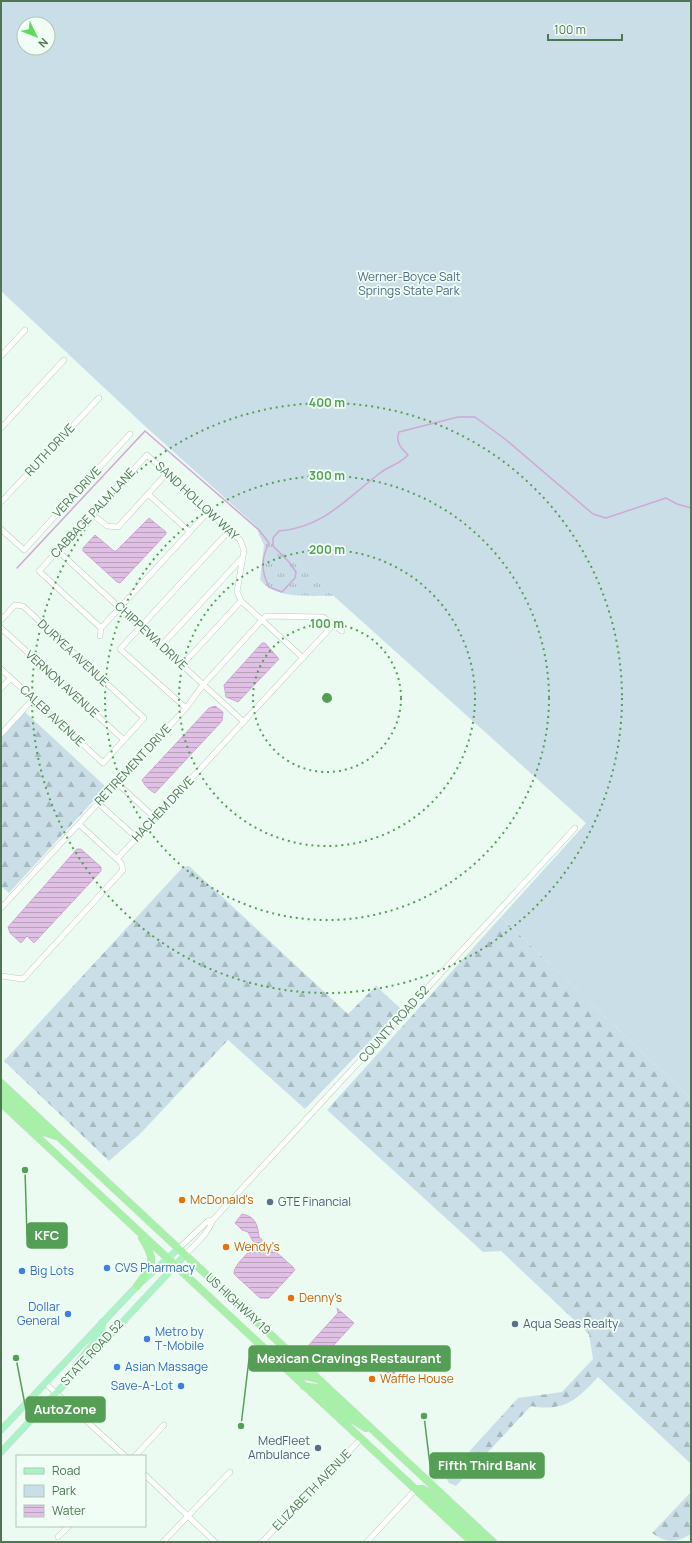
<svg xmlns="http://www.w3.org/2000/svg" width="692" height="1543" font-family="Manrope,sans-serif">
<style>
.grass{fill:url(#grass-tufts)}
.forest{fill:url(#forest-firs)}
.green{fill:#cadee8;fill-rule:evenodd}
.water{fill:url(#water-rules);stroke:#d1a7d5}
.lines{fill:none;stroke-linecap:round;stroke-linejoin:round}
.stream{stroke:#d1a7d5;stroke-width:1.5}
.minor-casing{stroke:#b3cfb9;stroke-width:6}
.major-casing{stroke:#ced8cf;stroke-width:7}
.highway-casing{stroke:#ced8cf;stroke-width:8}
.minor{stroke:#fff;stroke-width:5}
.major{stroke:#a9f4c6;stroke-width:6}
.highway{stroke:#a7f0a8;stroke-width:7}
.ring{fill:none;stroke:#559e56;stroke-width:2;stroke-dasharray:2 4}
.food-dot{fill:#e8710a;stroke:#f1fef6;stroke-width:1.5}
.service-dot{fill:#5c6f8a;stroke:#f1fef6;stroke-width:1.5}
.shop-dot{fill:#3f7fe0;stroke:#f1fef6;stroke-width:1.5}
.labels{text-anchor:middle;stroke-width:3.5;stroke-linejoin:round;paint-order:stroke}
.park-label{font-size:12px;fill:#4e6c85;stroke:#f1fef6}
.street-label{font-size:12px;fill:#4f7553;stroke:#f1fef6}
.food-label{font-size:12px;fill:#c56008;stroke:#f1fef6;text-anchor:start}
.service-label{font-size:12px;fill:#4e5e75;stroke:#f1fef6;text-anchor:start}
.shop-label{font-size:12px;fill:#366cbe;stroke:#f1fef6;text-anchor:start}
.centre{fill:#559e56;stroke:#f1fef6;stroke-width:2}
.ring-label{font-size:12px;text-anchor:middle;font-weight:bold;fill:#559e56;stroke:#f1fef6;stroke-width:3.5;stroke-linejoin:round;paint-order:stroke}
.leader{fill:none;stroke:#559e56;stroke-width:1.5}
.callout-dot{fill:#559e56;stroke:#f1fef6;stroke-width:1.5}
.callout{fill:#559e56;stroke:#559e56;stroke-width:1.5}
.callout-label{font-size:13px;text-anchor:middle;font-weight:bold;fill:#fff}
</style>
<defs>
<pattern id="grass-tufts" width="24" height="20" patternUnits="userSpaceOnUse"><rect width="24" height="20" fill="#cadee8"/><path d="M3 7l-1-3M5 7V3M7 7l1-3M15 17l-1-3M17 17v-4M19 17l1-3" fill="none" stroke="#a6b9bf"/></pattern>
<pattern id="forest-firs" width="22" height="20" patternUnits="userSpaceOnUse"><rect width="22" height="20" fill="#cadee8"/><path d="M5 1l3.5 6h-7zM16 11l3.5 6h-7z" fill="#a6b9bf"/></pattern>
<pattern id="water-rules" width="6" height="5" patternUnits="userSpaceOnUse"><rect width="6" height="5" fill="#e0c0e4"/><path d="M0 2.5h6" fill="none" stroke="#b8a1bb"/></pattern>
</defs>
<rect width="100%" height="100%" fill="#ebfbf1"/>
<path class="grass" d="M 255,525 L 334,596 C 309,595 277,600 260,580 L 264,545 Z"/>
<path class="forest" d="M 25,712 L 106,787 L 9,893 L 1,886 L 1,738 Z
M 189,866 L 348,1014 L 376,986 L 401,1009 L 305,1109 L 228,1040 L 141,1133 L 109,1161 L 4,1061 L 183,867 Z
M 501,917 L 691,1099 L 691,1464 L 598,1377 C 577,1400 564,1412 531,1406 L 456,1486 L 449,1483 L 446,1477 L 518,1398 L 562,1392 L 593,1359 L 589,1334 L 501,1251 L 483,1252 L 327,1110 Z
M 691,1492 L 691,1534 C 677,1543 665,1543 652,1533 Z"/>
<path class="green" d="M 1,1 L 691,1 L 691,1099 L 501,917 L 586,823 L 146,427 L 1,291 ZM 24,24 L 48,24 L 48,48 L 24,48 Z"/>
<path class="water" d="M 149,518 L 166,532 L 166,534 L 120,583 L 117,582 L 83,551 L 83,548 L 95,535 L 114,551 L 116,551 Z
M 262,643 L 265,643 L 279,659 L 238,702 L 226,697 L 224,685 Z
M 215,706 L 223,712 L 222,721 L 155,793 C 150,791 144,785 142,780 L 209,708 Z
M 77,849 L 81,849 L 101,867 L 101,871 L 34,943 L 27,936 L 21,943 L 10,933 L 8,927 Z
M 242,1214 C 255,1216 258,1225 259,1237 L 293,1267 L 295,1270 L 269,1298 L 260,1298 L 234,1274 C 233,1264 250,1254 254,1243 L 248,1232 L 242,1230 L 235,1223 Z
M 337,1308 L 354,1323 L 323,1357 L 321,1357 L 308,1346 L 338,1313 Z
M 377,1354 L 380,1354 L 396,1370 L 393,1376 L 388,1376 L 373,1362 L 372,1359 Z"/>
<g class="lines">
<path class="stream" d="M 17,568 L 145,431 L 259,530 L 269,543 C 261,558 261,571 269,587 L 282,592 L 295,578 L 296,572 L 289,562 L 273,546 L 273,538 L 279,531 C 323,528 347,498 380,473 C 389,466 400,464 408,455 C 401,448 395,442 399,432 L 458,417 L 475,417 L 505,439 L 593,514 L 606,518 L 666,498 L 677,504 L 691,508"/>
<g class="minor-casing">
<path id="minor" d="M 1,356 L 25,330
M 1,428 L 64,360
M 148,494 L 190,532
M 1,502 L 99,398
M 92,514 L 107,526 L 118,527 L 167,473
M 1,529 L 24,550 L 130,434
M 58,551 L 244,722
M 1,620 L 15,605 L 23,606 L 144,718 L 103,763 L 1,669
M 1,628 L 124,740
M 101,628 L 39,571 L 147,455 L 240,540 L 244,550 L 237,592 L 241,601 L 262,620 L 266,616 L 323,617 L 342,631
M 100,636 L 101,628 L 208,512
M 161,646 L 241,559
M 182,665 L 241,601
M 1,688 L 11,678
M 186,708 L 120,649 L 229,531
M 1,734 L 33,699
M 117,783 L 155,818
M 98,803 L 137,838
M 117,859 L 333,625
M 1,908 L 186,708 L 203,685 L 262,620 L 303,658
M 1,976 L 23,979 L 123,870 L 121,863 L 79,824
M 213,1220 L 575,828
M 178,1249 L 208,1221 L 213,1220 C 208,1234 195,1244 185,1255
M 45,1383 L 125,1456
M 135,1456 L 164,1425
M 145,1475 L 215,1542
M 58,1537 L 69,1526
M 163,1542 L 230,1472
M 262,1542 L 361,1439
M 367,1542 L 416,1489"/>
</g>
<g class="major-casing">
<path id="major" d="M 71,1374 C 76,1360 106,1335 102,1322
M 1,1430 L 137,1286 L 178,1249
M 1,1452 L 185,1255"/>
</g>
<g class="highway-casing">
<path id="highway" d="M 1,1083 L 493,1542
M 1,1093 L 43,1132 L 56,1136
M 1,1103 L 472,1542
M 137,1286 C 153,1264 157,1262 142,1238
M 267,1350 L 278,1354 L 305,1376 L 318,1379
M 304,1386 L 317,1388 L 350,1418 L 366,1428
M 416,1489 L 423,1489 L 428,1492 L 482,1542"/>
</g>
<use href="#minor" class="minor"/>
<use href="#major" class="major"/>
<use href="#highway" class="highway"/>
</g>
<g class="ring">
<circle cx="327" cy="698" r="74"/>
<circle cx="327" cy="698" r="148"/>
<circle cx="327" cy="698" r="222"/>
<circle cx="327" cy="698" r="295"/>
</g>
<g class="food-dot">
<circle cx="182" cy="1200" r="4"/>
<circle cx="226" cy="1247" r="4"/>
<circle cx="291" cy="1298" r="4"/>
<circle cx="372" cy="1379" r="4"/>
</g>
<g class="service-dot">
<circle cx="270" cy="1202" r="4"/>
<circle cx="515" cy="1324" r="4"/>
<circle cx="318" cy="1448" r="4"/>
</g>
<g class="shop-dot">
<circle cx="107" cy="1268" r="4"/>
<circle cx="22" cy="1271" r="4"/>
<circle cx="68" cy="1314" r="4"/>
<circle cx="147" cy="1339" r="4"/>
<circle cx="117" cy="1367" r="4"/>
<circle cx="181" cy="1386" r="4"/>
</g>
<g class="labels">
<g class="park-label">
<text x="409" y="281">Werner-Boyce Salt<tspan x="409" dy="14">Springs State Park</tspan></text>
</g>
<g class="street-label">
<text transform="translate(50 450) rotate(-47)" y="4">RUTH DRIVE</text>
<text transform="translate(77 492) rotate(-47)" y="4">VERA DRIVE</text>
<text transform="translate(197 501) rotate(43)" y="4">SAND HOLLOW WAY</text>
<text transform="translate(93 513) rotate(-47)" y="4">CABBAGE PALM LANE</text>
<text transform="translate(151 636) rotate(43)" y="4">CHIPPEWA DRIVE</text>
<text transform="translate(73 653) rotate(43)" y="4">DURYEA AVENUE</text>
<text transform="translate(62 684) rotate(42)" y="4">VERNON AVENUE</text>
<text transform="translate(52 716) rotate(43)" y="4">CALEB AVENUE</text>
<text transform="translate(133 765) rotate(-47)" y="4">RETIREMENT DRIVE</text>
<text transform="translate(163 809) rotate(-47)" y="4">HACHEM DRIVE</text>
<text transform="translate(394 1024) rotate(-48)" y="4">COUNTY ROAD 52</text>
<text transform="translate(238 1304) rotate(43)" y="4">US HIGHWAY 19</text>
<text transform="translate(92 1353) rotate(-47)" y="4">STATE ROAD 52</text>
<text transform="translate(312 1490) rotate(-46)" y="4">ELIZABETH AVENUE</text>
</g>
<g class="food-label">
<text x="190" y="1204">McDonald's</text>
<text x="234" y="1251">Wendy's</text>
<text x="299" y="1302">Denny's</text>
<text x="380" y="1383">Waffle House</text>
</g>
<g class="service-label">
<text x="278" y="1206">GTE Financial</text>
<text x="523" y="1328">Aqua Seas Realty</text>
<text x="310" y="1445" text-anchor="end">MedFleet<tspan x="310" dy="14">Ambulance</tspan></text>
</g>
<g class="shop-label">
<text x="115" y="1272">CVS Pharmacy</text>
<text x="30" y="1275">Big Lots</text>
<text x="60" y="1311" text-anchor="end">Dollar<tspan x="60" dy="14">General</tspan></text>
<text x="155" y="1336">Metro by<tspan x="155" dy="14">T-Mobile</tspan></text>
<text x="125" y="1371">Asian Massage</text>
<text x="173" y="1390" text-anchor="end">Save-A-Lot</text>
</g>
</g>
<circle cx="327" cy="698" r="6" class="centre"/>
<g class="ring-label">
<text x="327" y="407">400 m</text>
<text x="327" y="480">300 m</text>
<text x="327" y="554">200 m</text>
<text x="327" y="628">100 m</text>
</g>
<path class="leader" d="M25 1170L27 1236M241 1426L249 1359M16 1358L26 1410M424 1416L430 1465"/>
<g class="callout-dot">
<circle cx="25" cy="1170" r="4"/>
<circle cx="241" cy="1426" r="4"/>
<circle cx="16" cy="1358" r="4"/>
<circle cx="424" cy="1416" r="4"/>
</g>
<g class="callout">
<rect x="27" y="1223" width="40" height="25" rx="4"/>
<rect x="249" y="1346" width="201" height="25" rx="4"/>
<rect x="26" y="1397" width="79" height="25" rx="4"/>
<rect x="430" y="1453" width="114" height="25" rx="4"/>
</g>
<g class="callout-label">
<text x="47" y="1240">KFC</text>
<text x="349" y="1363">Mexican Cravings Restaurant</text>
<text x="65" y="1414">AutoZone</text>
<text x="487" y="1470">Fifth Third Bank</text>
</g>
<rect width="692" height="1543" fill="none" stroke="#4f7553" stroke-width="4"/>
<rect x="16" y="1455" width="130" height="72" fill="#f1fef6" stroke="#b0c7b5"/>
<rect x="24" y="1468" width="20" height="6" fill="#a9f4c6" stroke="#b0c7b5"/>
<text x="52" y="1475" font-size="12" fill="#4f7553">Road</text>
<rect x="24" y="1485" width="20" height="12" fill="#cadee8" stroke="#b0c7b5"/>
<text x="52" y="1495" font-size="12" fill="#4f7553">Park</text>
<rect x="24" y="1505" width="20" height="12" fill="url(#water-rules)" stroke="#b0c7b5"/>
<text x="52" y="1515" font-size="12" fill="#4f7553">Water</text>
<g transform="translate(36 36) rotate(133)"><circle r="19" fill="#f1fef6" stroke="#b0c7b5"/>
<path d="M0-3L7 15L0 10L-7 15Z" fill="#5ddb5a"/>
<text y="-6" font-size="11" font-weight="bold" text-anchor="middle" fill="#4f7553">N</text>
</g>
<path d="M548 34v6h74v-6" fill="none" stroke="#4f7553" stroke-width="2"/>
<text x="554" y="34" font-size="12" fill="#4f7553" stroke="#f1fef6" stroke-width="3" paint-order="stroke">100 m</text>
</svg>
